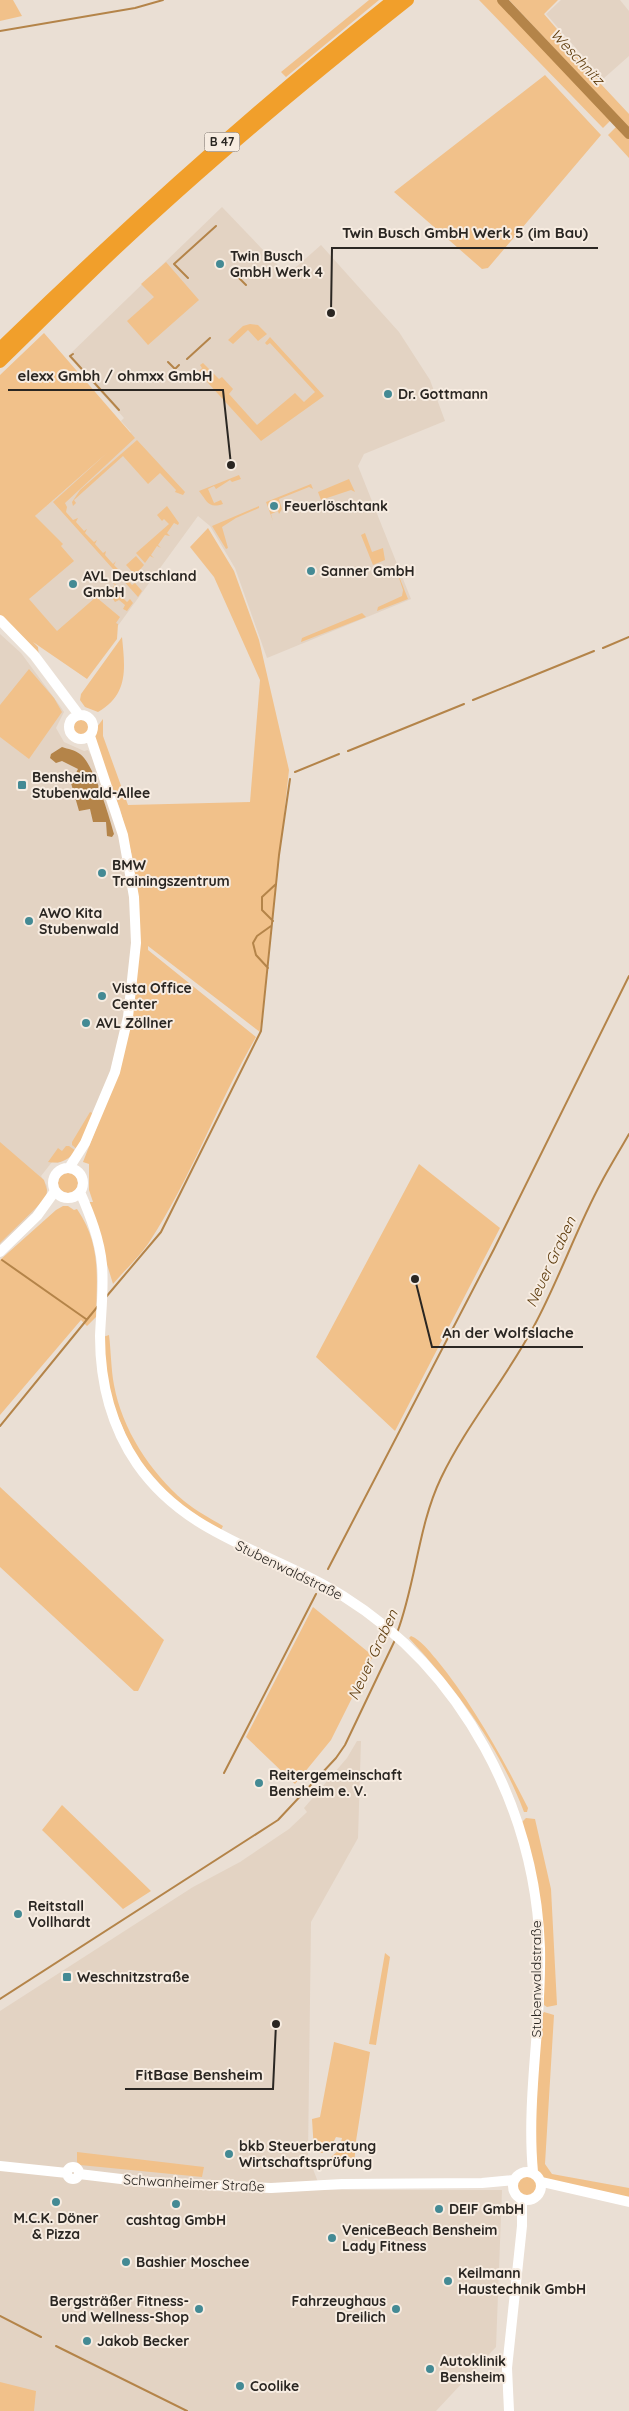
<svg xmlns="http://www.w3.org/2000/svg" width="629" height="2411" font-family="Quicksand,sans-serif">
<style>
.built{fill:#e3d3c3}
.green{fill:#f1c18a}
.water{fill:#b48449}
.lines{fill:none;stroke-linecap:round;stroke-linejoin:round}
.stream{stroke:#b48449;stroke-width:2}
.river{stroke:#b48449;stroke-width:10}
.secondary{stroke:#fff;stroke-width:10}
.highway{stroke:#f19f2b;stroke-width:12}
.poi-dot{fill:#448a94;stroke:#f7ece1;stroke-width:2}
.labels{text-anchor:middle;stroke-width:4;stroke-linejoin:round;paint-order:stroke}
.shield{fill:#f7ece1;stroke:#68615b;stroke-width:1}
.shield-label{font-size:12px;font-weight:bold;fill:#2a2622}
.poi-label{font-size:14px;font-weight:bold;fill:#2a2622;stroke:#f7ece1;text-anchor:start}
.street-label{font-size:14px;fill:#2a2622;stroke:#f7ece1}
.water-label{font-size:15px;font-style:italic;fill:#5d3b0c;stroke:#f7ece1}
.leader{fill:none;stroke:#2a2622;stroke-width:2}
.callout-dot{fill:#2a2622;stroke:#f7ece1;stroke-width:2}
.callout-label{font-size:15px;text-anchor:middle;font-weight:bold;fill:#2a2622;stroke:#f7ece1;stroke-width:4;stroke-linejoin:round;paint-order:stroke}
</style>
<rect width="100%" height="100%" fill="#eadfd4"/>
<path class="built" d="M 561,0 L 620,0 L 629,11 L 629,56 L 603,79 L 546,14 Z
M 222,207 L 287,275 L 321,245 L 399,332 L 430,380 L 445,421 L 364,454 L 358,466 L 411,599 L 267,658 L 235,568 L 210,526 L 198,516 L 82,675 L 0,599 L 35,516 L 131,432 L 121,421 L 124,418 L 68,356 Z
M 0,634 L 21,653 L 60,706 L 64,712 L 56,728 L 64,742 L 84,751 L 88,750 L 95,762 L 122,840 L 133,923 L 129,995 L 108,1081 L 76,1153 L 58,1163 L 52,1162 L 41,1176 L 47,1186 L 47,1198 L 0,1247 Z
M 357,1741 L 361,1741 L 358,1838 L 311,1922 L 308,2156 L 321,2190 L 502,2190 L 496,2347 L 436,2411 L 0,2411 L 0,2011 L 193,1887 L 240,1862 L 289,1829 L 307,1812 L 304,1808 L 347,1758 Z"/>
<path class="green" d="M 0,0 L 13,0 L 22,16 L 0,21 Z
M 369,0 L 379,0 L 286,77 L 281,72 Z
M 479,0 L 498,0 L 611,120 L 603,128 Z
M 509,0 L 558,0 L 544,14 L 599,78 L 600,83 L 629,114 L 629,128 Z
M 545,75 L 601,135 L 488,268 L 482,269 L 394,192 Z
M 618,125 L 629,138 L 629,158 L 608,135 Z
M 166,262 L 199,300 L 148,345 L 127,321 L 154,297 L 141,284 Z
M 250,324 L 258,325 L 267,334 L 258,341 L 248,330 L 233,344 L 228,340 L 243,326 Z
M 44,333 L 135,438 L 65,503 L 67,507 L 66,512 L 73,520 L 78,518 L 76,522 L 84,531 L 87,529 L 85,533 L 94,542 L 97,540 L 95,544 L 103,553 L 106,551 L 105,555 L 113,564 L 116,561 L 114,565 L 123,574 L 126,572 L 124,576 L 132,585 L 135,583 L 142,591 L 138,597 L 53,502 L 107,453 L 35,516 L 63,544 L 61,546 L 74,561 L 29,599 L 57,631 L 96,597 L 120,617 L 116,623 L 118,624 L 117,639 L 87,679 L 33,642 L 38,647 L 39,657 L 0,617 L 0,375 Z
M 270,337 L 324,396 L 261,441 L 198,372 L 202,368 L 200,365 L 203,363 L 219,379 L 222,377 L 233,389 L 229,394 L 257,425 L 295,393 L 304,402 L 315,392 L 270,343 L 267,345 L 265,343 Z
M 137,440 L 185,492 L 183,495 L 175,492 L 176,490 L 160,473 L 148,484 L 123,456 L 74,500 L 76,503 L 73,506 L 72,502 L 80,490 Z
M 239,475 L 241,479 L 232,482 L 230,480 L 216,489 L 214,486 L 208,489 L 214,503 L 221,500 L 223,504 C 208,509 207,501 199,491 Z
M 349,479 L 355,492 L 351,490 L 321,500 L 318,492 Z
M 311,484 L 313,489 L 309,487 L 279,499 L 282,509 L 279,514 L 278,511 L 271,514 L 273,521 L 266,502 Z
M 167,506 L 179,523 L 178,525 L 174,523 L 167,533 L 170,536 L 165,535 L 158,545 L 161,548 L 157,546 L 151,555 L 154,558 L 150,556 L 145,563 L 136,553 L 169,524 L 164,519 L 162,521 L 157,515 Z
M 259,506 L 259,508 L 236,518 L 222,527 L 228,548 L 226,549 L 212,526 Z
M 208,528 L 234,571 L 259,640 L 289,770 L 260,1032 L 148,946 L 148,950 L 256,1037 C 217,1104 191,1179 148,1244 C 138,1258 124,1271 113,1284 L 88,1202 L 93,1202 L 89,1190 L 89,1164 L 83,1162 L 115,1080 L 132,1018 L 140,944 L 133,860 L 120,809 L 94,741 L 97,727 L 103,719 L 103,736 L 128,805 L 250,802 L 260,680 L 214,577 L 190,547 Z
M 365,533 L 372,552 L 383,548 L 385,560 L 373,565 L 361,535 Z
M 136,556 L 144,565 L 137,573 L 140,576 L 138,578 L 126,565 Z
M 395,566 L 408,599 L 377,611 L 378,607 L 402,596 L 403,590 Z
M 112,582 L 118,586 L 115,589 L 118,592 L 122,590 L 124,593 L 121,596 L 127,602 L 130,599 L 133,603 L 127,611 L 123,609 L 125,605 L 119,600 L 115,602 L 113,599 L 118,595 L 115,591 L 109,596 L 102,593 L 103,591 L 106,593 L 115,585 Z
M 362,613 L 366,617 L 301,642 L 302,638 Z
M 122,637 C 125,668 129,694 98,712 L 85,707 L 80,700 L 81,694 Z
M 29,669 L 54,698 L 62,712 L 29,759 L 0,737 L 0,705 Z
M73 728a8 8 0 1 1 16 0a8 8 0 1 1-16 0Z
M 90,1112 L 95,1114 L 78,1150 L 72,1145 L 72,1142 Z
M 0,1142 L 44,1180 L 47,1190 L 46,1198 L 0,1243 Z
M 66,1146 L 69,1146 L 76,1151 C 67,1161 60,1164 48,1162 L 58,1148 L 62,1151 Z
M 419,1164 L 500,1228 L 395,1431 L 316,1357 Z
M58 1183a10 10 0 1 1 20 0a10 10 0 1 1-20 0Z
M 63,1206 L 68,1206 L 74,1210 L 77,1209 C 101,1244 97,1276 96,1317 L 87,1326 L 81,1320 L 0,1415 L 0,1260 L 56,1210 Z
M 109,1335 C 111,1351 111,1369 114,1385 C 122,1429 150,1472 184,1501 C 196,1511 210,1518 223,1526 L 221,1530 L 182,1509 L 135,1456 L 109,1396 L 103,1337 Z
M 0,1487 L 164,1640 L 138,1691 L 134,1691 L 0,1567 Z
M 313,1607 L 373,1656 L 331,1740 L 295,1784 L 246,1737 Z
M 411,1636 C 421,1640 429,1651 436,1659 C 473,1704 502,1757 528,1808 L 527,1812 L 524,1812 C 499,1746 457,1690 409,1638 Z
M 62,1805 L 151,1891 L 123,1909 L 42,1830 Z
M 526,1818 L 535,1819 L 551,1889 L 557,2005 L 547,2007 L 544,2005 L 543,1965 L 522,1827 L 522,1822 Z
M 385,1953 L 390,1957 L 376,2045 L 369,2044 Z
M 544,2012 L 554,2015 L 545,2164 L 552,2174 L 629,2188 L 629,2198 L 545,2180 L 537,2170 L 535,2131 L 541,2016 Z
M 334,2042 L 370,2052 L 356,2141 L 354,2166 L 338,2166 L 330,2158 L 339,2150 L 342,2138 L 336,2137 L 331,2147 L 322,2153 L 314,2151 L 312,2119 L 320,2117 Z
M 77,2152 L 204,2167 L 202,2177 L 80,2165 L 77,2162 Z
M517 2186a11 11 0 1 1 22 0a11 11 0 1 1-22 0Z
M 0,2382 L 36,2391 L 34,2411 L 0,2411 Z"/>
<path class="water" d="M 62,747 C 68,749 75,750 80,754 C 94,764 109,816 114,834 L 112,837 L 107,836 L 106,822 L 93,822 L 90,809 L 79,811 L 71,783 L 78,769 L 62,761 L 56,763 L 50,758 L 51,754 Z"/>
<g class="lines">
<path class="stream" d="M 0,31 L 135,8 L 163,0
M 238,277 L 246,285
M 188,278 L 174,264 L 216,226
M 73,354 L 70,356 L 119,410
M 187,359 L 210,338
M 168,362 L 175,369 L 179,365
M 603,648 L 629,637
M 473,700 L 594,651
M 348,751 L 464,704
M 295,772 L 339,754
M 273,921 L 262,910 L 262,897 L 276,884
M 268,968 L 256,955 L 253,943 L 257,936 L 271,926
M 2,1260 L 86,1319
M 106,1297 L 161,1232 L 261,1031 L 279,855 L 290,779
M 0,1426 L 98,1306
M 328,1569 L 494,1249 L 629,976
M 397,1633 C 416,1583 418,1526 441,1478 C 467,1424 506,1379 534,1326 C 559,1280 576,1229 601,1183 C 610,1166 620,1150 629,1134
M 224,1773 L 316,1594
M 0,1999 L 278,1820 L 336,1758 L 345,1745 L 395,1640
M 0,2316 L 41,2337
M 56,2346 L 187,2411"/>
<path class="river" d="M 502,0 L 629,134"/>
<path class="secondary" d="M 0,620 L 34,655 L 79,715
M69 727a12 12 0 1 1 24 0a12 12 0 1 1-24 0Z
M53 1183a15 15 0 1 1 30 0a15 15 0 1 1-30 0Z
M 69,1168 L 85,1143 L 115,1072 L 128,1017 L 136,943 L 134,897 L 123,835 L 90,736
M 80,1192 C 90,1215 100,1240 102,1265 C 104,1289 101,1312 100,1336 C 100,1382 111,1426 137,1464 C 188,1538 272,1551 343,1596 C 463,1671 535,1808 540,1948 C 542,2023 526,2098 533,2172
M 0,1252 L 37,1216 L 55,1191
M 0,2166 L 67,2173
M67 2173a6 6 0 1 1 12 0a6 6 0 1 1-12 0Z
M513 2186a14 14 0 1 1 28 0a14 14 0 1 1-28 0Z
M 79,2174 L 146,2182 L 271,2188 L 342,2184 L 482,2183 L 514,2180
M 542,2182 L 629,2202
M 509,2411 L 507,2368 L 522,2226 L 522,2199"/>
<path class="highway" d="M 0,348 C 126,226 255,109 393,0
M 0,362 C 38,325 76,287 114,251 C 208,162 307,80 408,0"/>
</g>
<g class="poi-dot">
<circle cx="220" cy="264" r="5"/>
<circle cx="388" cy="394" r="5"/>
<circle cx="274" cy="506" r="5"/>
<circle cx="311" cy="571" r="5"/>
<circle cx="73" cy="584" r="5"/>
<rect x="17" y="780" width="10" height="10" rx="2.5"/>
<circle cx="102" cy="873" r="5"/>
<circle cx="29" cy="921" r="5"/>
<circle cx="102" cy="996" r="5"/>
<circle cx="86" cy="1023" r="5"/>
<circle cx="259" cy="1783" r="5"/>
<circle cx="18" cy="1914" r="5"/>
<rect x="62" y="1972" width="10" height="10" rx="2.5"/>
<circle cx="229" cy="2154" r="5"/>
<circle cx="56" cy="2202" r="5"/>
<circle cx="176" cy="2204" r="5"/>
<circle cx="439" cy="2209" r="5"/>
<circle cx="332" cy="2238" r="5"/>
<circle cx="126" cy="2262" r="5"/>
<circle cx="448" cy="2281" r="5"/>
<circle cx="199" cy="2309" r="5"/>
<circle cx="396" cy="2309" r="5"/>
<circle cx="87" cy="2341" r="5"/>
<circle cx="430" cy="2369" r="5"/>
<circle cx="240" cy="2386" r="5"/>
</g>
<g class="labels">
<rect class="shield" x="204.5" y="132.5" width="35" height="19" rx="4"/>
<g class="shield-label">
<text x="222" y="146">B 47</text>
</g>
<g class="poi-label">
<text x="230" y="261">Twin Busch<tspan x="230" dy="16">GmbH Werk 4</tspan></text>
<text x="398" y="399">Dr. Gottmann</text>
<text x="284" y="511">Feuerlöschtank</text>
<text x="321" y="576">Sanner GmbH</text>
<text x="83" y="581">AVL Deutschland<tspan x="83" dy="16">GmbH</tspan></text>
<text x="32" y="782">Bensheim<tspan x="32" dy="16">Stubenwald-Allee</tspan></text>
<text x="112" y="870">BMW<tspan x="112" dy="16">Trainingszentrum</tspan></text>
<text x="39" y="918">AWO Kita<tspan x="39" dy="16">Stubenwald</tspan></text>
<text x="112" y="993">Vista Office<tspan x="112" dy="16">Center</tspan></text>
<text x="96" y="1028">AVL Zöllner</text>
<text x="269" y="1780">Reitergemeinschaft<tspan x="269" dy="16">Bensheim e. V.</tspan></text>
<text x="28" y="1911">Reitstall<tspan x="28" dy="16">Vollhardt</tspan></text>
<text x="77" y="1982">Weschnitzstraße</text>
<text x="239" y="2151">bkb Steuerberatung<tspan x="239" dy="16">Wirtschaftsprüfung</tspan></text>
<text x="449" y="2214">DEIF GmbH</text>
<text x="56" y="2223" text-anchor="middle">M.C.K. Döner<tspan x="56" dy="16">&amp; Pizza</tspan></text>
<text x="176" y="2225" text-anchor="middle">cashtag GmbH</text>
<text x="342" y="2235">VeniceBeach Bensheim<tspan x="342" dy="16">Lady Fitness</tspan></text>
<text x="136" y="2267">Bashier Moschee</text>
<text x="458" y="2278">Keilmann<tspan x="458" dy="16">Haustechnik GmbH</tspan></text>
<text x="189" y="2306" text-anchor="end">Bergsträßer Fitness-<tspan x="189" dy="16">und Wellness-Shop</tspan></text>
<text x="386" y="2306" text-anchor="end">Fahrzeughaus<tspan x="386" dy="16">Dreilich</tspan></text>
<text x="97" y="2346">Jakob Becker</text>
<text x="440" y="2366">Autoklinik<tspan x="440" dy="16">Bensheim</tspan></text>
<text x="250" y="2391">Coolike</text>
</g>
<g class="street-label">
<text transform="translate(289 1570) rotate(26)" y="5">Stubenwaldstraße</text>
<text transform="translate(536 1979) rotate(-90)" y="5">Stubenwaldstraße</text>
<text transform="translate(194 2183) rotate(3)" y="5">Schwanheimer Straße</text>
</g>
<g class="water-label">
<text transform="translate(577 57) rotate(47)" y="5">Weschnitz</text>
<text transform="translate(551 1262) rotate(-65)" y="5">Neuer Graben</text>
<text transform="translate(373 1655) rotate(-65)" y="5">Neuer Graben</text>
</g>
</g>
<path class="leader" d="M331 313L332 248H598M231 465L223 390H8M415 1279L432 1347H583M276 2024L273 2089H125"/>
<g class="callout-dot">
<circle cx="331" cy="313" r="5"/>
<circle cx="231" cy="465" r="5"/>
<circle cx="415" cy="1279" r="5"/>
<circle cx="276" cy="2024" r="5"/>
</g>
<g class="callout-label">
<text x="465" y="238">Twin Busch GmbH Werk 5 (im Bau)</text>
<text x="115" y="381">elexx Gmbh / ohmxx GmbH</text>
<text x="508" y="1338">An der Wolfslache</text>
<text x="199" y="2080">FitBase Bensheim</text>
</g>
</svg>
